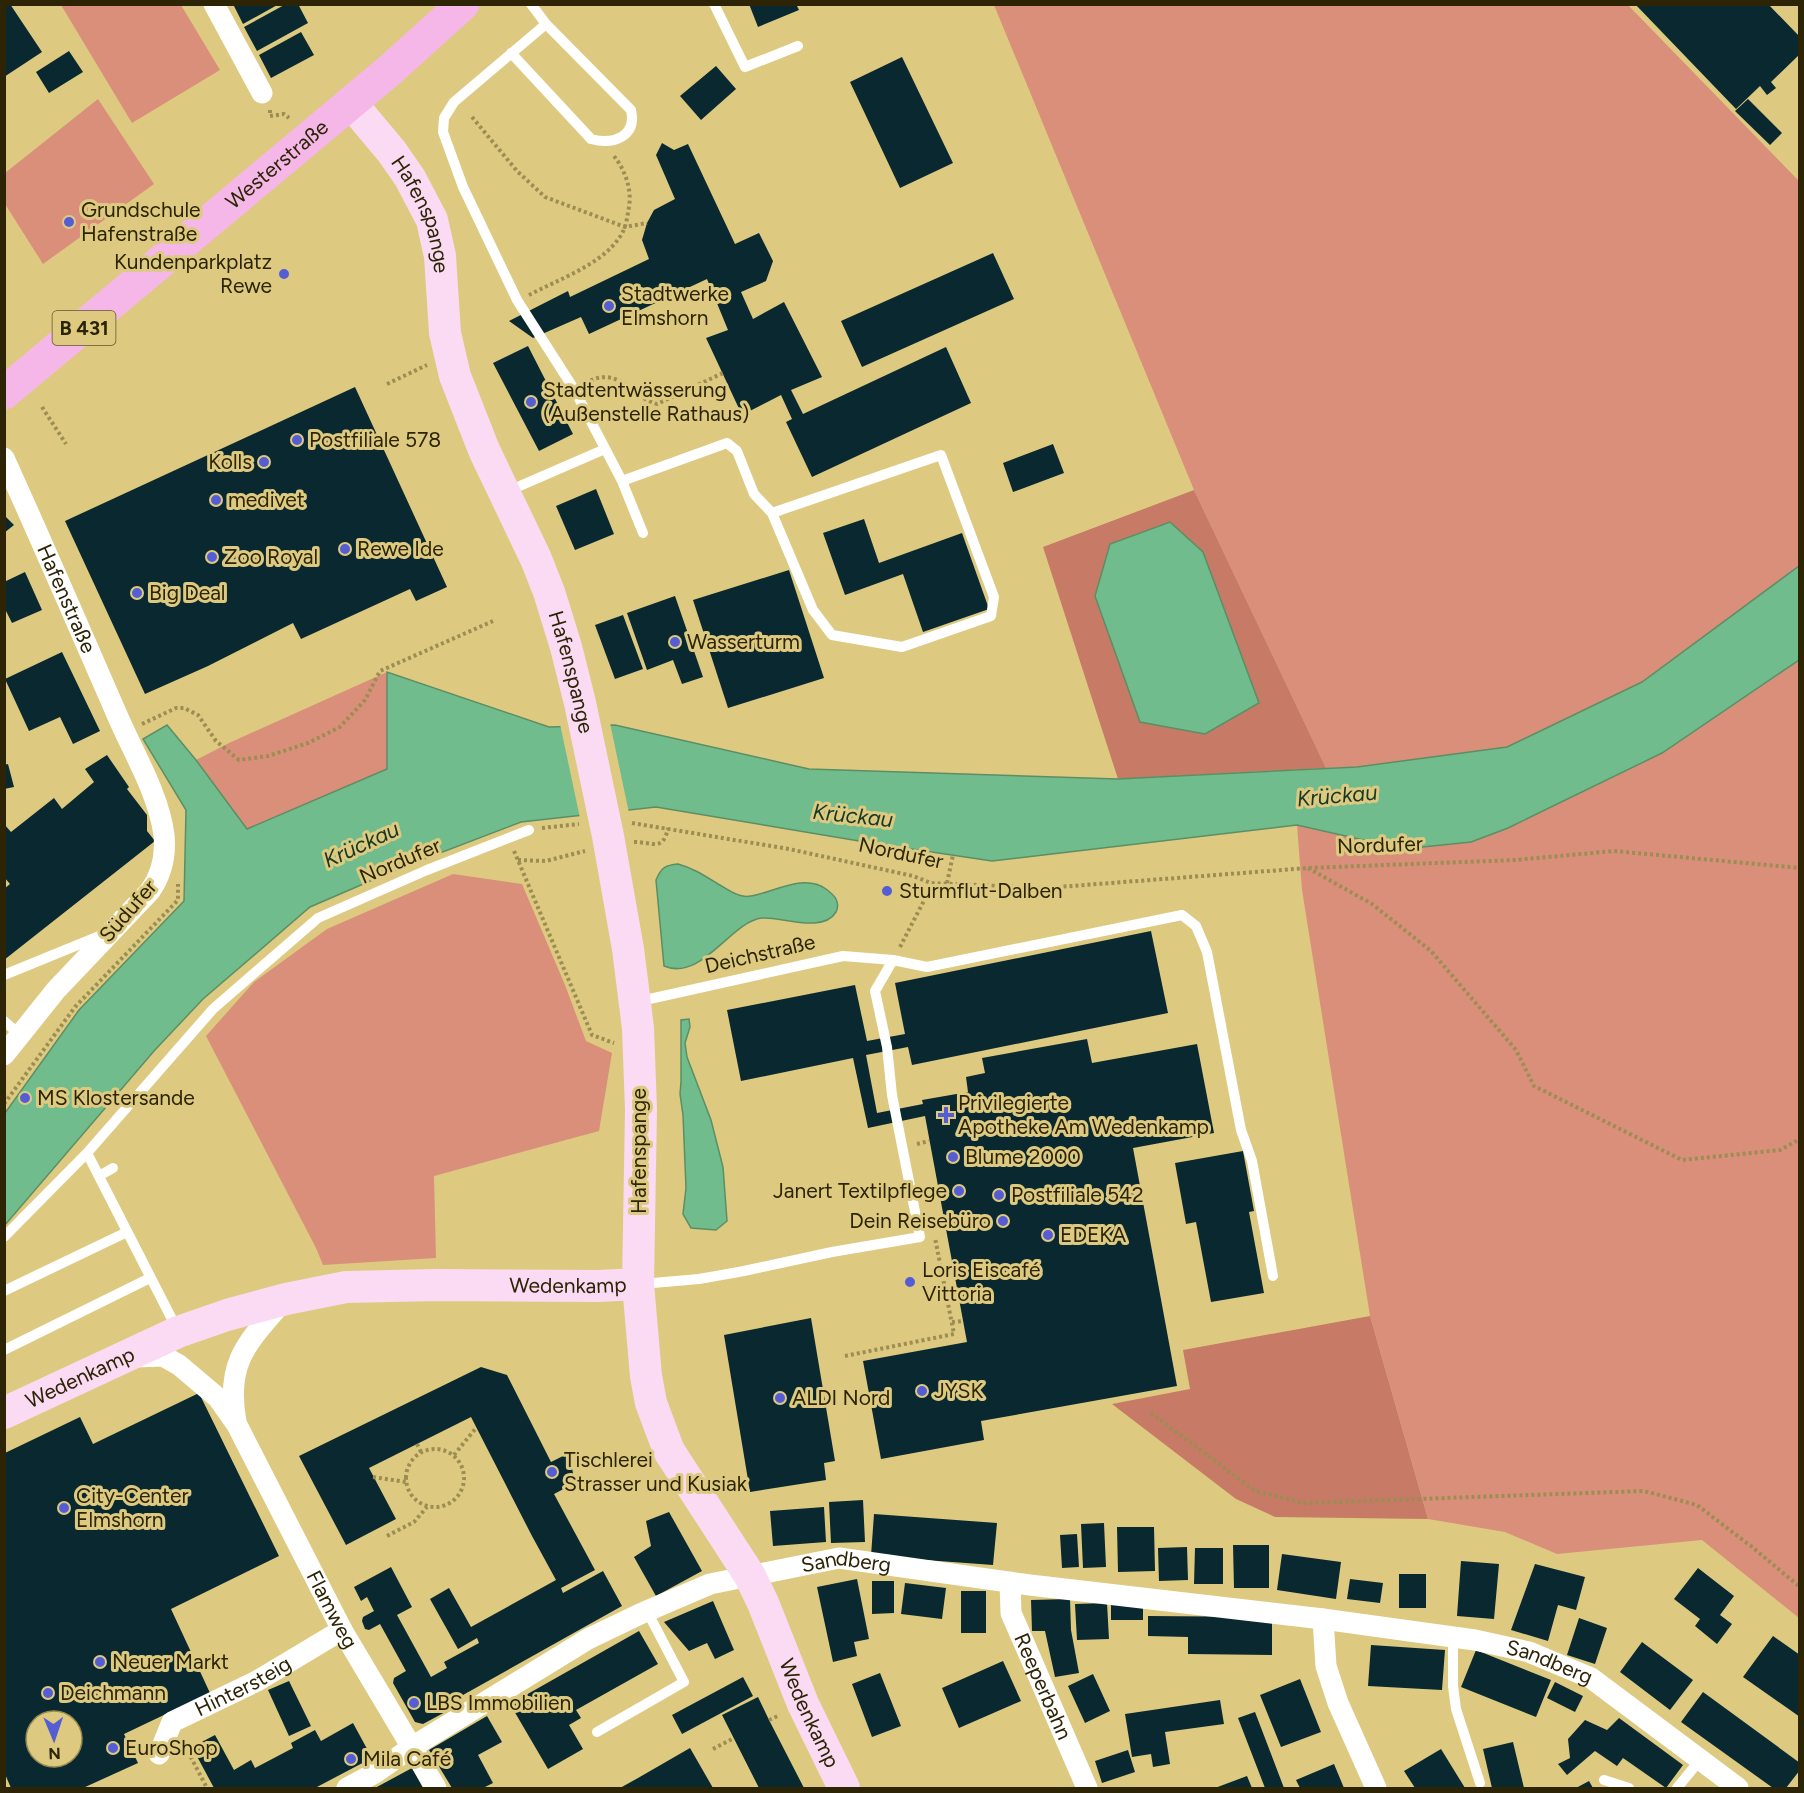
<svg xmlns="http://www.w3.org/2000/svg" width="1804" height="1793" font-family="Figtree,sans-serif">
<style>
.green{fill:#da8f7b}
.forest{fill:#c77a66}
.water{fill:#70bc8d;stroke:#5c8e64;stroke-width:1.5}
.pier{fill:#ddca80}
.building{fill:#09282f;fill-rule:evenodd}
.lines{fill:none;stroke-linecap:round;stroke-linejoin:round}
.path{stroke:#9c8d53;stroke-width:4;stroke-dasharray:3 3;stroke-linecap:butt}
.lane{stroke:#fff;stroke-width:10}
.street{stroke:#fff;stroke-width:21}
.secondary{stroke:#fadbf3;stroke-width:32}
.primary{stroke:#f5b7e8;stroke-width:33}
.poi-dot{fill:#545dd3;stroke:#ddca80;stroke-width:2}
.labels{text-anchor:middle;stroke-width:6;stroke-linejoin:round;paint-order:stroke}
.shield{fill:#ddca80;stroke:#61562a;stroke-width:1.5}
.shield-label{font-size:20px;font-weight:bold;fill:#2c2405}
.street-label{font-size:21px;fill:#2c2405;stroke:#ddca80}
.poi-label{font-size:21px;fill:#2c2405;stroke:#ddca80;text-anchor:start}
.water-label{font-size:22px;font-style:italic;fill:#173824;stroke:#ddca80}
</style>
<rect width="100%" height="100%" fill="#ddca80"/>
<path class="green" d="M 61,5 L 181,5 L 220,70 L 132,123 Z
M 994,5 L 1628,5 L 1799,181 L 1799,566 L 1642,682 L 1507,747 L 1357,767 L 1326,768 L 1194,490 Z
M 98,99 L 154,184 L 43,264 L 5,204 L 5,173 Z
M 1799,660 L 1799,1618 L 1702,1540 L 1557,1554 L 1505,1532 L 1428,1519 L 1370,1316 L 1302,890 L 1297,825 L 1403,849 L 1471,842 L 1508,828 L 1662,753 Z
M 387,672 L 387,769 L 247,829 L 196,760 L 229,743 Z
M 453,874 L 522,884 L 565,985 L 586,1041 L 612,1053 L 599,1131 L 434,1176 L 436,1258 L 323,1265 L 316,1248 L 206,1036 L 254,982 L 327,929 Z"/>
<path class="forest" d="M 1194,490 L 1326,768 L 1118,779 L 1043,547 Z
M 1370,1316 L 1428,1519 L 1275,1517 L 1236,1499 L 1112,1404 L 1190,1389 L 1183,1350 Z"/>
<path class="water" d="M 1170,522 L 1203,552 L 1259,703 L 1205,734 L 1140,722 L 1095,596 L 1110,544 Z
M 1799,566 L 1799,660 L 1662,753 L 1508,828 L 1471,842 L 1403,849 L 1297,825 L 992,861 L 871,843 L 656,807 L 521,822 L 398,869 L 310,907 L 203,999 L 154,1051 L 5,1225 L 5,1113 L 79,1010 L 184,901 L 186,810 L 143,739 L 167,725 L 196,760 L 247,829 L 387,769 L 387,672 L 549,727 L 615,725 L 809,769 L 1118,779 L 1357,767 L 1507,747 L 1642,682 Z
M 678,864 C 693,868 705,876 718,884 C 726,888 734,895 743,896 C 747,897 752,896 756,895 C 778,890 805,874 826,889 C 830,892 834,895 836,899 C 838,903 838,908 836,912 C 823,934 780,916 762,918 C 731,921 702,982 664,966 L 656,880 C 661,868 665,865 678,864 Z
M 689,1019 L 690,1027 L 685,1043 L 687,1057 L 711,1120 L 723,1167 L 727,1221 L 716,1230 L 691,1228 L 683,1214 L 686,1188 L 683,1115 L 680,1094 L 681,1082 L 681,1020 Z"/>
<path class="pier" d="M 610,723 L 629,813 L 580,818 L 560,724 Z"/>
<path class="building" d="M 4,4 L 10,4 L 42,52 L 4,77 Z
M 233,4 L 279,4 L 243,24 Z
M 286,4 L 298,4 L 308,23 L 257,51 L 244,27 Z
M 749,4 L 796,4 L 799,10 L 758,27 Z
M 1635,4 L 1768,4 L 1800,37 L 1800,54 L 1771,82 L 1776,88 L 1767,95 L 1760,86 L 1736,109 Z
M 301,32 L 314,55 L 271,78 L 259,55 Z
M 69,51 L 83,72 L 49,93 L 36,72 Z
M 902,57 L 953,163 L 900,188 L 850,82 Z
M 716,66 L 736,89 L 701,120 L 680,96 Z
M 1748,99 L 1782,133 L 1770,145 L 1735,111 Z
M 662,143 L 674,150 L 688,144 L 735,244 L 759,233 L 773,261 L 766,281 L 741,292 L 753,319 L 784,302 L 822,377 L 791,390 L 803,414 L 946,347 L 971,403 L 812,477 L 786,422 L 792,419 L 781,395 L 742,415 L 706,338 L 728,330 L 707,279 L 589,334 L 581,317 L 533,338 L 509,321 L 568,291 L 570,297 L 649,259 L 642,240 L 647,223 L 654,210 L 675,199 L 656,155 Z
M 993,253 L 1014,299 L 862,367 L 841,321 Z
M 528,346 L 573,434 L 539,451 L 493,363 Z
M 355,387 L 447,587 L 416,601 L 410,589 L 301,639 L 293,623 L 208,666 L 145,694 L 65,521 Z
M 1053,444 L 1064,473 L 1013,492 L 1003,463 Z
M 596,489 L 614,534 L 575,550 L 556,506 Z
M 4,515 L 14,525 L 4,533 Z
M 864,519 L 879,563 L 962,533 L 989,609 L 923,632 L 903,574 L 845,595 L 823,533 Z
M 789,570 L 824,678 L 728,708 L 693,600 Z
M 25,572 L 42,610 L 12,623 L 4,607 L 4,582 Z
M 675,596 L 703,677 L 682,684 L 673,660 L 647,670 L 627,613 Z
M 623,615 L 643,669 L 615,679 L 595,625 Z
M 62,652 L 100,731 L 73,744 L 60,717 L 29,731 L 5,679 Z
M 107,755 L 129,787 L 127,789 L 147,815 L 147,831 L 155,841 L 4,960 L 4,889 L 10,884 L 4,877 L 4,824 L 11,832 L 54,798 L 62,809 L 94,782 L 85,769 Z
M 8,764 L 14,787 L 4,789 L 4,765 Z
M 1151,931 L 1168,1013 L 912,1065 L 908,1047 L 866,1055 L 877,1113 L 923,1104 L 922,1100 L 968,1092 L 966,1077 L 985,1073 L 982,1058 L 1087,1039 L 1092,1063 L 1197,1044 L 1214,1133 L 1133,1148 L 1177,1386 L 981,1421 L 984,1440 L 881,1459 L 863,1361 L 967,1342 L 925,1116 L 868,1128 L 853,1058 L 741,1081 L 727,1010 L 855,985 L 867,1041 L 905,1034 L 895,983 Z
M 1243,1151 L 1254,1211 L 1249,1212 L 1264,1293 L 1211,1302 L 1196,1222 L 1186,1224 L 1175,1163 Z
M 811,1318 L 835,1461 L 824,1463 L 826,1480 L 750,1492 L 724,1335 Z
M 481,1367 L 507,1375 L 551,1462 L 569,1453 L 575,1483 L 554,1494 L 595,1570 L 561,1588 L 563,1593 L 603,1571 L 622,1606 L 463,1695 L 462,1703 L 423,1724 L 415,1722 L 393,1683 L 394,1678 L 406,1671 L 380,1624 L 369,1630 L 365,1629 L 362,1621 L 363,1617 L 374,1611 L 367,1597 L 361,1601 L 354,1587 L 391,1567 L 412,1607 L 397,1615 L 431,1677 L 447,1668 L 444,1662 L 479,1643 L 477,1638 L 458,1649 L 430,1599 L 449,1588 L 471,1627 L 556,1580 L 532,1536 L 471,1417 L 369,1468 L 396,1519 L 346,1545 L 299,1456 Z
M 199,1393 L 279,1556 L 171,1609 L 210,1693 L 124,1734 L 138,1763 L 83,1788 L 11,1788 L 5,1774 L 5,1453 L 80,1417 L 93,1444 ZM 36,1721 L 72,1721 L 72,1757 L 36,1757 Z
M 863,1500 L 865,1542 L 831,1543 L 829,1502 Z
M 824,1507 L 826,1542 L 773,1546 L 770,1511 Z
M 669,1512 L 702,1571 L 656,1596 L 634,1557 L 651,1546 L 646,1521 Z
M 874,1514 L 997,1523 L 993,1565 L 871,1556 Z
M 1104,1523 L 1106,1567 L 1083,1568 L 1081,1524 Z
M 1117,1527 L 1154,1527 L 1155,1571 L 1118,1572 Z
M 1077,1534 L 1079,1567 L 1062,1568 L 1060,1535 Z
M 1233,1545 L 1269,1545 L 1269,1588 L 1234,1588 Z
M 1187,1547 L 1188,1580 L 1159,1581 L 1158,1548 Z
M 1195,1548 L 1223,1548 L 1223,1584 L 1194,1584 Z
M 1282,1554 L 1341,1562 L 1336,1599 L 1277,1590 Z
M 1461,1561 L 1499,1564 L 1494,1619 L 1457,1616 Z
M 1535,1564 L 1585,1577 L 1576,1610 L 1558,1605 L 1548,1641 L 1511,1630 Z
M 1698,1568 L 1734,1596 L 1720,1615 L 1732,1624 L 1717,1644 L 1695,1626 L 1700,1619 L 1674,1599 Z
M 1399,1574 L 1426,1574 L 1426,1608 L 1399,1608 Z
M 857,1579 L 869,1639 L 854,1642 L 857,1656 L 833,1662 L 817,1587 Z
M 1350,1579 L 1383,1583 L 1380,1603 L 1347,1599 Z
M 872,1581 L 894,1581 L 894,1613 L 872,1614 Z
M 905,1583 L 946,1588 L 942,1619 L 901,1614 Z
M 961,1591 L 986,1591 L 986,1633 L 961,1633 Z
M 1070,1599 L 1071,1630 L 1079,1673 L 1055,1677 L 1045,1631 L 1032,1631 L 1031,1600 Z
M 713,1601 L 734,1650 L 715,1659 L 707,1643 L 689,1651 L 664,1622 Z
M 1107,1603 L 1109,1639 L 1077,1640 L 1075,1604 Z
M 1111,1603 L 1143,1604 L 1143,1620 L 1111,1620 Z
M 1148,1616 L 1272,1617 L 1272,1655 L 1188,1654 L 1188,1637 L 1148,1636 Z
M 1579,1618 L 1607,1628 L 1595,1664 L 1567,1655 Z
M 639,1631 L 658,1664 L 576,1710 L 581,1718 L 569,1725 L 583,1749 L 548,1769 L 510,1704 Z
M 1773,1636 L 1800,1655 L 1800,1717 L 1743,1677 Z
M 1642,1642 L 1693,1680 L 1670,1710 L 1620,1672 Z
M 1371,1645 L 1445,1650 L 1442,1690 L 1368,1686 Z
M 1476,1650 L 1551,1680 L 1536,1717 L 1461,1687 Z
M 1003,1661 L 1021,1701 L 959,1728 L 942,1688 Z
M 880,1673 L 901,1726 L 872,1737 L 852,1684 Z
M 1093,1674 L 1110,1711 L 1085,1723 L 1068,1686 Z
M 743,1677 L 753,1696 L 682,1734 L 672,1715 Z
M 1300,1679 L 1321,1732 L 1281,1747 L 1260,1695 Z
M 289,1681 L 311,1726 L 289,1736 L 268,1690 Z
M 1555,1682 L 1583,1696 L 1575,1712 L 1547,1698 Z
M 1703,1692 L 1800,1763 L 1800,1770 L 1786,1788 L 1773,1788 L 1681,1722 Z
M 758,1697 L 769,1720 L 804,1788 L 759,1788 L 722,1715 Z
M 1220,1700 L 1224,1724 L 1165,1732 L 1170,1764 L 1153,1767 L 1151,1754 L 1132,1757 L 1125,1714 Z
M 1255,1712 L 1284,1788 L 1265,1788 L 1238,1718 Z
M 487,1716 L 502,1742 L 478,1755 L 493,1783 L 483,1788 L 452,1788 L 429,1750 Z
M 1619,1718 L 1683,1765 L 1666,1788 L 1623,1758 L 1617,1766 L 1595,1751 L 1567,1775 L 1558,1764 L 1570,1758 L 1568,1739 L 1585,1720 L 1607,1730 Z
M 353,1723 L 372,1758 L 315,1788 L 214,1788 L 192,1747 L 215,1735 L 234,1770 L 251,1760 L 255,1768 L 293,1748 L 291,1743 L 315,1730 L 321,1741 Z
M 1513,1742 L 1524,1788 L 1492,1788 L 1483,1749 Z
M 690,1748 L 713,1788 L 620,1788 L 638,1778 Z
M 1441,1749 L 1465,1788 L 1415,1788 L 1404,1771 Z
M 1128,1750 L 1135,1772 L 1102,1783 L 1095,1761 Z
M 1334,1764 L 1344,1788 L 1300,1788 L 1296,1780 Z
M 412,1768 L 423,1788 L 375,1788 Z
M 1247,1776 L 1252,1788 L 1215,1788 Z
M 1589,1781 L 1593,1788 L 1576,1788 Z"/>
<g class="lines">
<path class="path" d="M 270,110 L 270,116 L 284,114 L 289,118
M 472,117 L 517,171 L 545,197 L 625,227 L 647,223
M 529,295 C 557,280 601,265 619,238 C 626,229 627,218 629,207 C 632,189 625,170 614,156
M 585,383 C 620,364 630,397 657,404 L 723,373
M 387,384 L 427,365
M 42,407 L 66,444
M 142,724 L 176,708 L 184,708 L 198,715 L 216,741 L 239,760 L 268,756 L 308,743 L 340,727 L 365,700 L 380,671 L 493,621
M 632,823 L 789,849 L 913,876 L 931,883 L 1045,888 L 1308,868 L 1515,860 L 1614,851 L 1800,868
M 542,828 L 579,824
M 634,842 C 653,842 663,852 668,828
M 514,851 L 592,1035 L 614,1043
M 518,860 L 546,861 L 585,851
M 1308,868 L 1372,904 L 1431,951 L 1516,1050 L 1534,1086 L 1682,1160 L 1780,1150 L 1800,1139
M 947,883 L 953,855
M 900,947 L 929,891 L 931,883
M 4,1104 L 75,1007 L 178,900 L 178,884
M 917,1144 L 929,1141
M 952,1322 L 963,1321
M 845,1356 L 954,1334 L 935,1238
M 1151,1413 L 1255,1491 L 1304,1503 L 1644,1491 L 1697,1505 L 1752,1547 L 1800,1587
M 417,1444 L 421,1452
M406 1478a29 29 0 1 1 58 0a29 29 0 1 1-58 0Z
M 454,1455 L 476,1428
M 373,1477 L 406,1482
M 387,1536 L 414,1522 L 427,1507
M 769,1720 L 780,1715
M 185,1746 L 207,1788
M 713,1749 L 734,1738"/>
<path class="lane" d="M 714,4 L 745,67 L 798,46
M 546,24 L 454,102 L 444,118 L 443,132 L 463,187 L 517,300 L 574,389 L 622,481 L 643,533
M 511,53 L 591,139 C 613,145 637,137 631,110 L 546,24 L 531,4
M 622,481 L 727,443 L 737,451 L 754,494 L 772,513 L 941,455 L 994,597 L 991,616 L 902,647 L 832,635 L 813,610 L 772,513
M 506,492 L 605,449
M 4,975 L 102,935
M 636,1002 L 843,956 L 893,960 L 927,967 L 1182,915 L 1196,926 L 1207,952 L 1241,1130 L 1252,1161 L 1273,1276
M 4,1021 L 20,1035
M 87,1153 L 177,1329
M 99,1176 L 113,1168
M 4,1237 L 87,1153 L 213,1009 L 318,918 L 427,870 L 529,830
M 641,1284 L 699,1279 L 744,1271 L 832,1252 L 920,1237 L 892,1095 L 887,1047 L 875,991 L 893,960
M 4,1291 L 127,1232
M 4,1350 L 150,1278
M 1453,1637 L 1453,1686 L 1456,1709 L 1480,1783
M 597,1732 L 684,1682 L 647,1611
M 1604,1780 L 1629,1788
M 1677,1788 L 1700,1760"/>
<g class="street">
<path d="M 214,4 L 262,93"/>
<path id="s1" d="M 4,458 C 43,544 80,630 118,717 C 134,754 159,795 164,835 C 166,856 162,874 150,891 L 56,990 L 4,1055"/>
<path id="s2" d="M 135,1357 L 163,1356 L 179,1365 L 218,1398 L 237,1425 L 342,1630 L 436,1788"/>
<path d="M 236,1422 C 225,1361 248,1342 285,1299"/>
<path id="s3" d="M 1010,1582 L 1011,1613 L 1087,1788"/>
<path d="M 1323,1619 L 1326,1666 L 1338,1703 L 1376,1788"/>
<path id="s4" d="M 159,1754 L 172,1722 L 257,1681 L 342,1630"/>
<path id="s5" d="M 347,1788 L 375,1773 L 412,1747 L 588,1639 L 640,1614 L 710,1584 L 839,1558 L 1030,1585 L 1323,1619 L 1453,1637 L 1475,1640 L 1529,1652 L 1591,1678 L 1738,1788"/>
</g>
<g class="secondary">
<path id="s6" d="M 351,103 L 392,152 L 410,178 L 432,220 L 440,256 L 445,333 L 455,376 L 484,450 L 536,559 L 549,592 L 566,647 L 580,703 L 608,836 L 628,949 L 638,1028 L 641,1110 L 638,1284 L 646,1376 L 651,1403 L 669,1451 L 750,1576 L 763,1603 L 803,1704 L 844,1788"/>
<path id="s7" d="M 4,1413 L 178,1332 L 227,1315 L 286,1299 L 346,1287 L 436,1285 L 598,1286 L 638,1284"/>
</g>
<path class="primary" id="s8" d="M 4,393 L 390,70 L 463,4"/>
</g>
<g class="poi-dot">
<circle cx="69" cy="222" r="6"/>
<circle cx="284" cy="274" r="6"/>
<circle cx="609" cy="306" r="6"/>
<circle cx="531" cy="402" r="6"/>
<circle cx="297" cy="440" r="6"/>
<circle cx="264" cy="462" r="6"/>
<circle cx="216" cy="500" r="6"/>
<circle cx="345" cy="549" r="6"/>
<circle cx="212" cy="557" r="6"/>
<circle cx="137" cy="593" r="6"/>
<circle cx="675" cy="642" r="6"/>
<circle cx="887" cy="891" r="6"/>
<circle cx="25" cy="1098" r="6"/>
<path d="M943 1106h6v6h6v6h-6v6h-6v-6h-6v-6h6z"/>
<circle cx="953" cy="1157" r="6"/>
<circle cx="959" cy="1191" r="6"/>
<circle cx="999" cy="1195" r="6"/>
<circle cx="1003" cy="1221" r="6"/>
<circle cx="1048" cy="1235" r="6"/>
<circle cx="910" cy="1282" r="6"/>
<circle cx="922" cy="1391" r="6"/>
<circle cx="780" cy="1398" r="6"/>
<circle cx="552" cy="1472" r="6"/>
<circle cx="64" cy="1508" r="6"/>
<circle cx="100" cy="1662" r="6"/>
<circle cx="48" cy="1693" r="6"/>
<circle cx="414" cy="1703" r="6"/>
<circle cx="113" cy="1748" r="6"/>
<circle cx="351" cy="1759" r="6"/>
</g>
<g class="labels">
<rect class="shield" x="52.5" y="311" width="63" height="34" rx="4.5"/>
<g class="shield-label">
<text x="84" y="335">B 431</text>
</g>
<g class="street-label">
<text dy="7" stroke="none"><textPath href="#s8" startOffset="356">Westerstraße</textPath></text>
<text dy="7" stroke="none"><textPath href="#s6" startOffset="134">Hafenspange</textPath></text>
<text dy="7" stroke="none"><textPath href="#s1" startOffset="154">Hafenstraße</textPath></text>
<text dy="7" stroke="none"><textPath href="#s6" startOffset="620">Hafenspange</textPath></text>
<text transform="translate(1380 845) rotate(-2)" y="7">Nordufer</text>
<text transform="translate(901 853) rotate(12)" y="7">Nordufer</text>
<text transform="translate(400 861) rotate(-23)" y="7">Nordufer</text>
<text transform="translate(128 911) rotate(-49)" y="7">Südufer</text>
<text transform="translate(760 954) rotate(-13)" y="7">Deichstraße</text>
<text transform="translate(639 1151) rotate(-90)" y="7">Hafenspange</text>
<text dy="7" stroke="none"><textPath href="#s7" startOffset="588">Wedenkamp</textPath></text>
<text dy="7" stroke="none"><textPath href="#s7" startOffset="84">Wedenkamp</textPath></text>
<text dy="7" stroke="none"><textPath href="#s5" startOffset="556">Sandberg</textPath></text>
<text dy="7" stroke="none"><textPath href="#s2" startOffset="338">Flamweg</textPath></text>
<text dy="7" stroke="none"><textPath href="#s5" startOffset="1268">Sandberg</textPath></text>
<text dy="7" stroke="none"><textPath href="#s4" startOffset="114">Hintersteig</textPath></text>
<text dy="7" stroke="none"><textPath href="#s3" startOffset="111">Reeperbahn</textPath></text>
<text dy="7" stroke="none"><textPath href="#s6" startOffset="1708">Wedenkamp</textPath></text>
</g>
<g class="poi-label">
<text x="81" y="217">Grundschule<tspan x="81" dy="24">Hafenstraße</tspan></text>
<text x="272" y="269" text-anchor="end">Kundenparkplatz<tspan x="272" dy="24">Rewe</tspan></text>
<text x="621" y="301">Stadtwerke<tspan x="621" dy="24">Elmshorn</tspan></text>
<text x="543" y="397">Stadtentwässerung<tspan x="543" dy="24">(Außenstelle Rathaus)</tspan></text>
<text x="309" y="447">Postfiliale 578</text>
<text x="252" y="469" text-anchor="end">Kolls</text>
<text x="228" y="507">medivet</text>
<text x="357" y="556">Rewe Ide</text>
<text x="224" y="564">Zoo Royal</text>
<text x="149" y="600">Big Deal</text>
<text x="687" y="649">Wasserturm</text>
<text x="899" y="898">Sturmflut-Dalben</text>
<text x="37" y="1105">MS Klostersande</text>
<text x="958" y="1110">Privilegierte<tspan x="958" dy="24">Apotheke Am Wedenkamp</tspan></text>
<text x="965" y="1164">Blume 2000</text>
<text x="947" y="1198" text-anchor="end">Janert Textilpflege</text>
<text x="1011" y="1202">Postfiliale 542</text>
<text x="991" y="1228" text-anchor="end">Dein Reisebüro</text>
<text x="1060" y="1242">EDEKA</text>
<text x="922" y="1277">Loris Eiscafé<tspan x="922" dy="24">Vittoria</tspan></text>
<text x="934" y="1398">JYSK</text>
<text x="792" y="1405">ALDI Nord</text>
<text x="564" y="1467">Tischlerei<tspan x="564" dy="24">Strasser und Kusiak</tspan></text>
<text x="76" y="1503">City-Center<tspan x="76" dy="24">Elmshorn</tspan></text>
<text x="112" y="1669">Neuer Markt</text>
<text x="60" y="1700">Deichmann</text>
<text x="426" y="1710">LBS Immobilien</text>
<text x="125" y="1755">EuroShop</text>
<text x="363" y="1766">Mila Café</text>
</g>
<g class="water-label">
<text transform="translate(1337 795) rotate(-5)" y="8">Krückau</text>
<text transform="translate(853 815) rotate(6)" y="8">Krückau</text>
<text transform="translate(361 844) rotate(-25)" y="8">Krückau</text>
</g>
</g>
<rect width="1804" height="1793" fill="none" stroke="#2c2405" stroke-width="12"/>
<g transform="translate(54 1739) rotate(178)"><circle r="28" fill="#ddca80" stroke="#96884f" stroke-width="1.5"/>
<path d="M0-4.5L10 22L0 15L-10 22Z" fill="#545dd3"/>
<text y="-9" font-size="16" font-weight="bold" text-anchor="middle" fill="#2c2405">N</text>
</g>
</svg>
